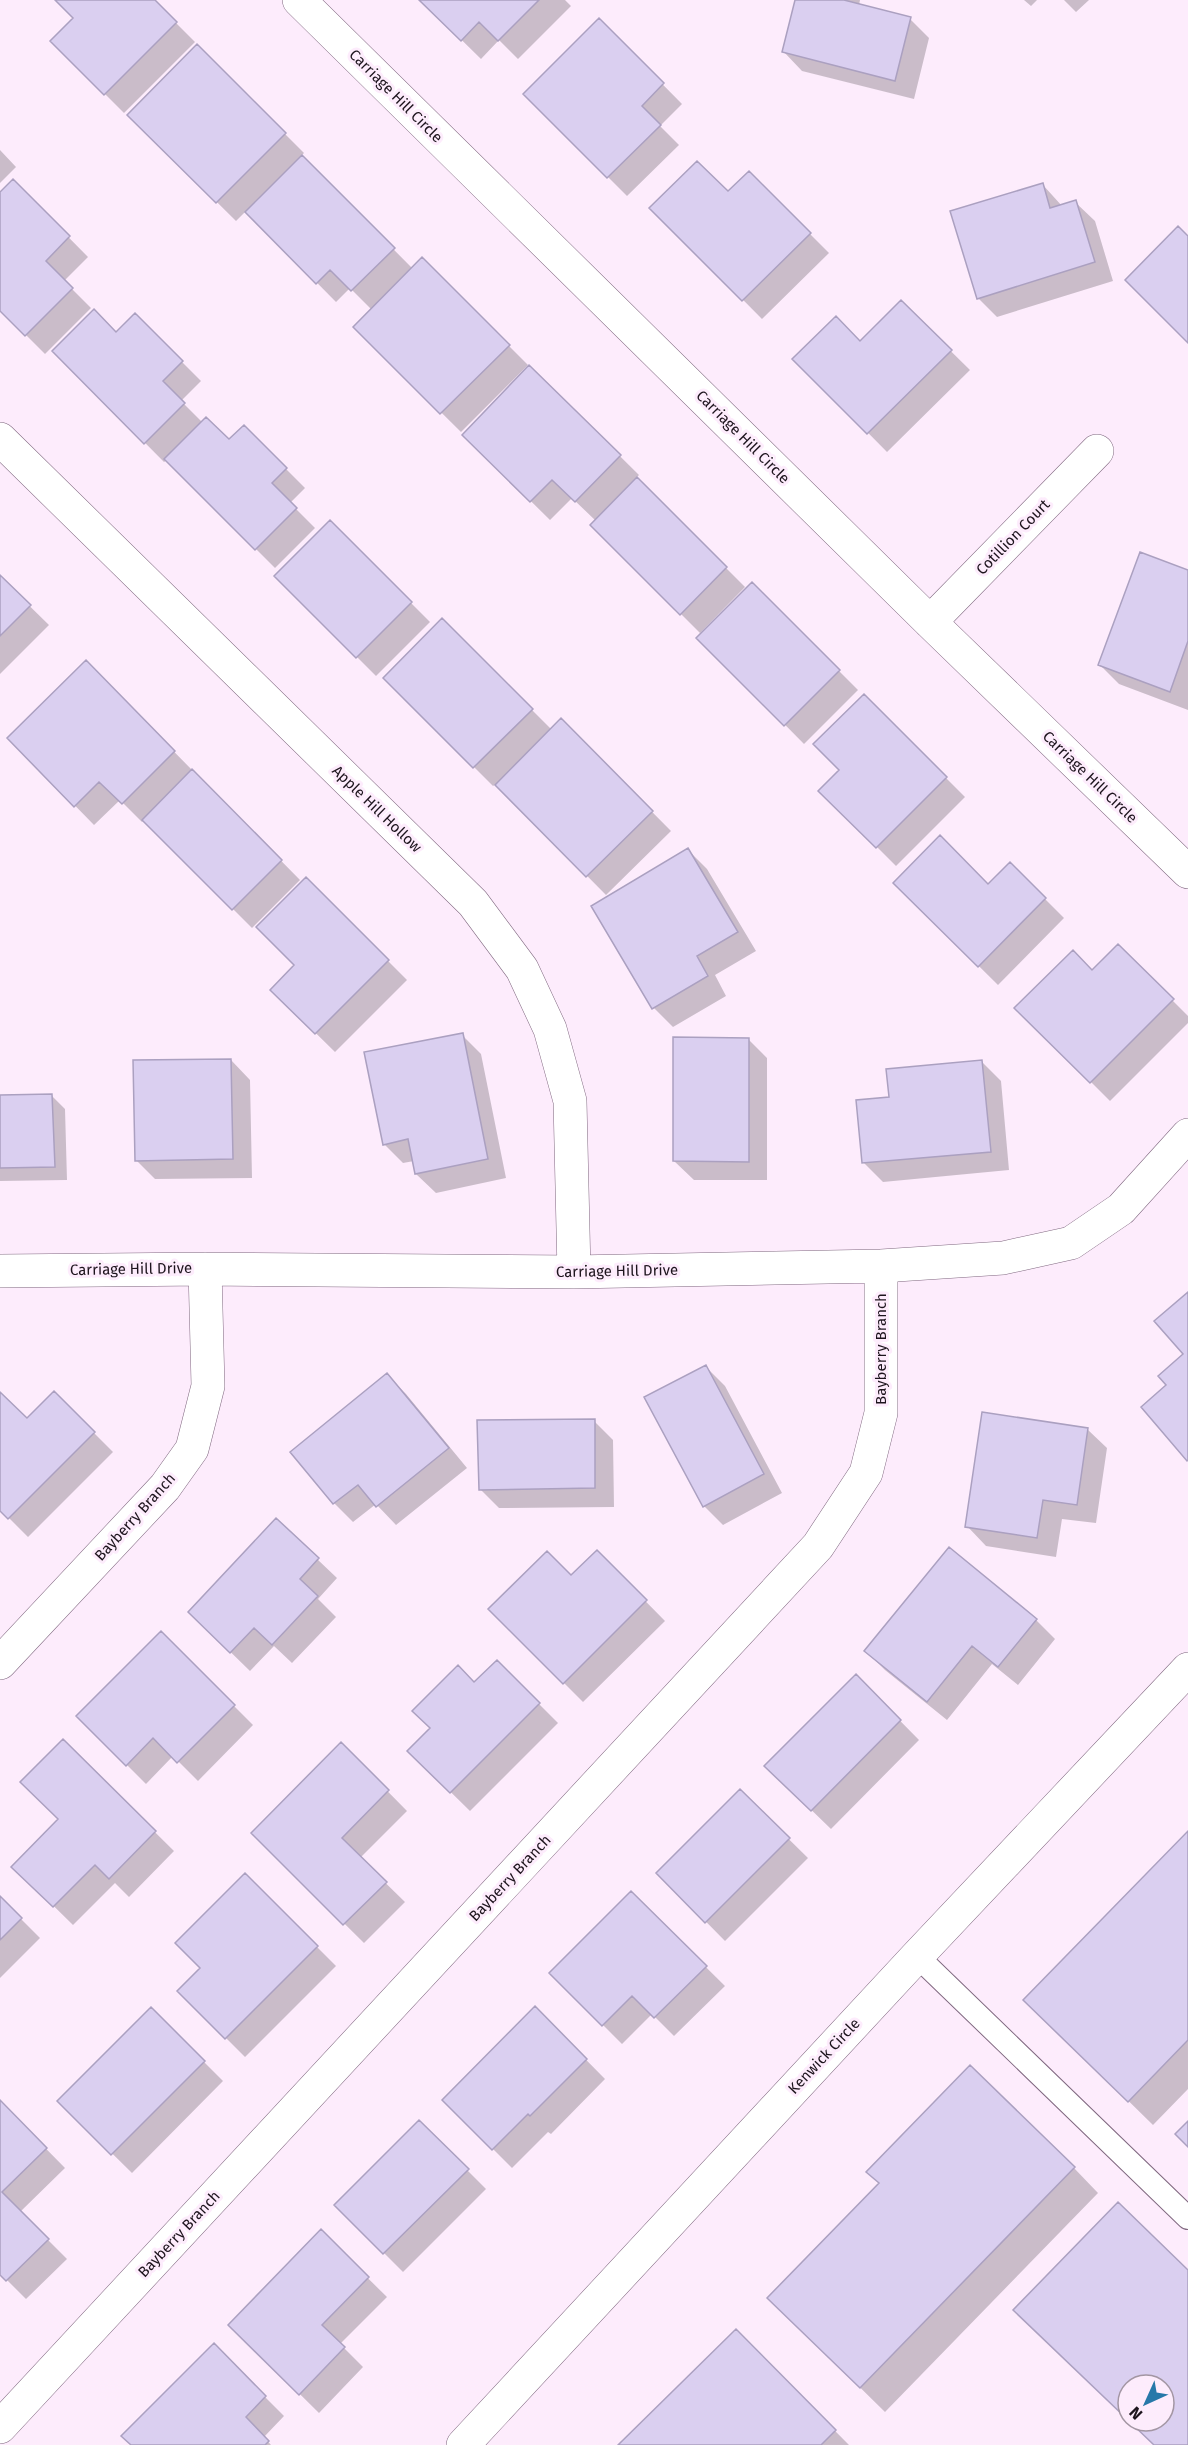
<svg xmlns="http://www.w3.org/2000/svg" width="1188" height="2445" font-family="'Fira Sans',sans-serif">
<style>
.shadow{fill:#0003}
.building{fill:#dacff0;stroke:#aba0c0;stroke-width:1.5}
.lines{fill:none;stroke-linecap:round;stroke-linejoin:round}
.service-casing{stroke:#816981;stroke-width:24}
.minor-casing{stroke:#816981;stroke-width:34}
.service{stroke:#fff;stroke-width:22}
.minor{stroke:#fff;stroke-width:33}
.labels{text-anchor:middle;stroke-width:6;stroke-linejoin:round;paint-order:stroke}
.street-label{font-size:15px;fill:#1d141d;stroke:#fdecfc}
</style>
<rect width="100%" height="100%" fill="#fdecfc"/>
<path class="shadow" d="M 57,0 L 153,0 L 195,42 L 124,113 L 52,41 L 75,18 Z
M 421,0 L 565,0 L 571,6 L 518,59 L 499,40 L 481,59 Z
M 796,0 L 860,0 L 859,5 L 910,19 L 929,38 L 914,99 L 802,71 L 783,51 Z
M 1024,0 L 1037,0 L 1031,6 Z
M 1064,0 L 1089,0 L 1076,12 Z
M 599,20 L 682,104 L 660,126 L 679,145 L 627,196 L 525,94 Z
M 197,46 L 304,153 L 301,156 L 413,269 L 422,259 L 528,365 L 461,432 L 355,327 L 372,310 L 350,288 L 336,302 L 246,211 L 236,221 L 129,115 Z
M 0,150 L 16,167 L 0,183 Z
M 749,173 L 829,253 L 762,319 L 652,208 L 728,194 Z
M 13,181 L 88,257 L 64,281 L 91,308 L 45,354 L 0,309 L 0,194 Z
M 1043,185 L 1062,206 L 1075,202 L 1095,221 L 1113,281 L 997,317 L 978,298 Z
M 901,302 L 970,370 L 887,452 L 795,359 L 860,343 Z
M 135,315 L 201,381 L 181,401 L 203,423 L 229,441 L 244,427 L 305,488 L 290,503 L 315,528 L 275,568 L 167,460 L 164,462 L 54,351 L 116,334 Z
M 530,367 L 639,475 L 636,478 L 745,587 L 700,633 L 592,525 L 596,521 L 572,498 L 550,520 L 464,435 Z
M 330,522 L 430,622 L 376,676 L 276,576 Z
M 1188,572 L 1188,710 L 1119,684 L 1100,665 Z
M 0,577 L 49,625 L 0,674 Z
M 752,584 L 858,690 L 804,744 L 699,638 Z
M 442,620 L 552,730 L 561,720 L 671,831 L 606,895 L 496,784 L 493,786 L 385,678 Z
M 86,662 L 300,880 L 252,928 L 144,820 L 142,822 L 120,800 L 94,825 L 9,738 Z
M 864,696 L 965,797 L 896,866 L 821,791 L 841,770 Z
M 688,850 L 707,869 L 756,951 L 715,975 L 726,996 L 673,1027 L 654,1008 Z
M 1010,864 L 1064,918 L 998,985 L 895,883 L 988,886 Z
M 306,879 L 407,980 L 335,1052 L 272,990 L 296,965 Z
M 1118,946 L 1188,1016 L 1188,1023 L 1110,1101 L 1017,1008 L 1092,972 Z
M 462,1035 L 481,1054 L 506,1178 L 436,1193 L 416,1174 L 414,1161 L 403,1163 L 384,1144 Z
M 748,1039 L 767,1058 L 767,1180 L 694,1180 L 674,1161 Z
M 231,1060 L 250,1080 L 252,1178 L 155,1179 L 136,1160 Z
M 982,1062 L 1001,1081 L 1009,1170 L 883,1182 L 863,1162 L 891,1098 Z
M 52,1096 L 65,1109 L 67,1180 L 0,1181 L 0,1097 Z
M 706,1367 L 725,1386 L 782,1493 L 723,1525 L 704,1506 Z
M 387,1375 L 406,1394 L 467,1468 L 396,1525 L 376,1504 L 353,1522 L 334,1503 Z
M 54,1393 L 113,1452 L 28,1537 L 0,1509 L 0,1394 L 27,1421 Z
M 594,1421 L 613,1440 L 614,1507 L 499,1508 L 480,1489 Z
M 1087,1429 L 1107,1448 L 1096,1523 L 1062,1519 L 1056,1557 L 986,1546 L 967,1526 Z
M 276,1520 L 337,1578 L 318,1599 L 336,1617 L 292,1663 L 274,1646 L 250,1671 L 209,1631 Z
M 597,1552 L 665,1621 L 583,1702 L 490,1609 L 571,1578 Z
M 1036,1620 L 1055,1639 L 1018,1685 L 992,1664 L 947,1720 L 885,1670 L 866,1651 Z
M 161,1633 L 253,1725 L 198,1781 L 173,1756 L 146,1784 L 78,1716 Z
M 497,1662 L 558,1723 L 470,1811 L 409,1751 Z
M 856,1676 L 919,1740 L 831,1829 L 766,1766 Z
M 63,1741 L 174,1851 L 129,1897 L 115,1883 L 73,1925 L 14,1867 L 60,1819 Z
M 341,1744 L 407,1811 L 360,1858 L 405,1902 L 364,1943 L 253,1833 Z
M 740,1791 L 808,1858 L 725,1941 L 658,1873 Z
M 1188,1833 L 1188,2089 L 1153,2125 L 1050,2024 Z
M 245,1875 L 336,1966 L 245,2057 L 179,1991 L 202,1968 Z
M 631,1893 L 725,1986 L 674,2036 L 652,2014 L 622,2044 L 551,1973 Z
M 0,1898 L 40,1938 L 0,1978 Z
M 535,2008 L 605,2079 L 551,2134 L 548,2132 L 512,2168 L 444,2100 Z
M 151,2009 L 223,2081 L 132,2173 L 59,2101 Z
M 0,2102 L 65,2168 L 20,2212 L 67,2259 L 26,2299 L 0,2273 Z
M 419,2122 L 486,2189 L 403,2272 L 336,2205 Z
M 1074,2168 L 1098,2193 L 885,2412 L 769,2298 Z
M 321,2232 L 387,2297 L 340,2344 L 363,2367 L 319,2413 L 230,2325 Z
M 736,2331 L 849,2445 L 621,2445 Z
M 214,2346 L 284,2416 L 264,2437 L 271,2445 L 133,2445 Z"/>
<path class="building" d="M 55,0 L 155,0 L 177,22 L 104,95 L 50,41 L 73,18 Z
M 419,0 L 539,0 L 498,41 L 479,22 L 461,41 Z
M 795,0 L 844,0 L 911,17 L 895,81 L 782,52 Z
M 599,18 L 664,83 L 642,106 L 661,125 L 607,178 L 523,94 Z
M 197,44 L 286,133 L 216,203 L 127,115 Z
M 302,155 L 395,248 L 351,291 L 330,270 L 316,284 L 245,212 Z
M 697,161 L 728,191 L 749,171 L 811,233 L 742,301 L 649,208 Z
M 13,179 L 70,236 L 46,261 L 73,288 L 25,336 L 0,311 L 0,192 Z
M 1043,183 L 1050,208 L 1076,200 L 1095,262 L 977,299 L 950,211 Z
M 1178,226 L 1188,236 L 1188,343 L 1125,280 Z
M 422,257 L 510,345 L 440,414 L 353,327 Z
M 901,300 L 952,350 L 867,434 L 792,359 L 836,316 L 860,341 Z
M 94,309 L 116,332 L 135,313 L 183,361 L 163,381 L 185,403 L 144,444 L 52,351 Z
M 529,365 L 621,455 L 575,502 L 552,480 L 530,502 L 462,435 Z
M 206,417 L 229,439 L 244,425 L 287,468 L 272,483 L 297,508 L 255,550 L 164,459 Z
M 637,477 L 727,567 L 680,615 L 590,525 Z
M 330,520 L 412,602 L 356,658 L 274,576 Z
M 1140,552 L 1188,570 L 1188,641 L 1170,692 L 1098,665 Z
M 0,575 L 31,605 L 0,636 Z
M 752,582 L 840,670 L 784,726 L 696,638 Z
M 442,618 L 533,709 L 473,768 L 383,678 Z
M 86,660 L 175,751 L 122,804 L 99,782 L 74,807 L 7,738 Z
M 864,694 L 947,777 L 876,848 L 818,791 L 839,770 L 813,744 Z
M 561,718 L 653,811 L 586,877 L 495,785 Z
M 192,769 L 282,860 L 232,910 L 142,820 Z
M 940,835 L 988,884 L 1010,862 L 1046,898 L 978,967 L 893,883 Z
M 688,848 L 738,932 L 697,956 L 708,976 L 652,1009 L 591,906 Z
M 306,877 L 389,960 L 315,1034 L 270,990 L 294,965 L 256,927 Z
M 1118,944 L 1174,999 L 1090,1083 L 1014,1008 L 1073,950 L 1092,970 Z
M 463,1033 L 488,1159 L 415,1174 L 408,1139 L 383,1145 L 364,1052 Z
M 673,1037 L 749,1038 L 749,1162 L 673,1161 Z
M 231,1059 L 233,1159 L 135,1161 L 133,1060 Z
M 982,1060 L 991,1152 L 862,1163 L 856,1100 L 889,1097 L 886,1069 Z
M 52,1094 L 55,1167 L 0,1168 L 0,1095 Z
M 1188,1292 L 1188,1460 L 1187,1461 L 1141,1407 L 1166,1385 L 1158,1376 L 1183,1354 L 1154,1321 Z
M 706,1365 L 764,1474 L 703,1507 L 644,1397 Z
M 387,1373 L 449,1448 L 376,1507 L 358,1485 L 333,1504 L 290,1452 Z
M 54,1391 L 95,1432 L 8,1519 L 0,1511 L 0,1392 L 27,1418 Z
M 982,1412 L 1088,1428 L 1077,1505 L 1043,1500 L 1037,1538 L 965,1527 Z
M 595,1419 L 595,1488 L 479,1490 L 477,1420 Z
M 276,1518 L 319,1558 L 300,1579 L 318,1596 L 272,1645 L 254,1628 L 230,1653 L 188,1612 Z
M 949,1547 L 1037,1619 L 998,1667 L 972,1646 L 927,1702 L 864,1651 Z
M 597,1550 L 647,1600 L 563,1684 L 488,1609 L 547,1551 L 571,1575 Z
M 161,1631 L 235,1705 L 177,1763 L 153,1738 L 126,1766 L 76,1716 Z
M 497,1660 L 540,1703 L 450,1793 L 407,1751 L 430,1728 L 412,1711 L 458,1665 L 474,1682 Z
M 856,1674 L 901,1720 L 811,1811 L 764,1766 Z
M 63,1739 L 156,1831 L 109,1879 L 95,1865 L 53,1907 L 11,1867 L 58,1819 L 20,1782 Z
M 341,1742 L 389,1790 L 342,1838 L 387,1882 L 343,1925 L 251,1833 Z
M 740,1789 L 790,1838 L 705,1923 L 656,1873 Z
M 1188,1831 L 1188,2040 L 1128,2102 L 1023,2000 Z
M 245,1873 L 318,1946 L 225,2039 L 177,1991 L 200,1968 L 175,1943 Z
M 631,1891 L 707,1966 L 654,2018 L 632,1996 L 602,2026 L 549,1973 Z
M 0,1896 L 22,1918 L 0,1940 Z
M 535,2006 L 587,2059 L 530,2116 L 528,2114 L 492,2150 L 442,2100 Z
M 151,2007 L 205,2061 L 111,2155 L 57,2101 Z
M 970,2065 L 1075,2167 L 860,2388 L 767,2298 L 879,2183 L 866,2172 Z
M 0,2100 L 47,2148 L 2,2192 L 49,2239 L 6,2281 L 0,2275 Z
M 419,2120 L 469,2169 L 383,2254 L 334,2205 Z
M 1188,2121 L 1188,2147 L 1175,2134 Z
M 1118,2202 L 1188,2270 L 1188,2445 L 1154,2445 L 1129,2421 L 1164,2421 L 1164,2385 L 1128,2385 L 1128,2420 L 1013,2310 Z
M 321,2229 L 369,2277 L 322,2325 L 345,2347 L 299,2395 L 228,2325 Z
M 736,2329 L 836,2430 L 821,2445 L 618,2445 Z
M 214,2343 L 266,2396 L 246,2417 L 269,2441 L 265,2445 L 131,2445 L 121,2436 Z"/>
<g class="lines">
<g class="service-casing">
<path id="service" d="M 917,1956 L 1188,2218"/>
</g>
<g class="minor-casing">
<path id="minor" d="M 299,0 L 930,622 L 1188,872
M 0,439 L 473,903 L 522,969 L 550,1029 L 570,1101 L 574,1272
M 930,622 L 1097,451
M 0,1271 L 205,1269 L 574,1272 L 881,1266 L 1003,1258 L 1071,1243 L 1121,1209 L 1188,1135
M 0,1663 L 165,1487 L 192,1449 L 208,1386 L 205,1269
M 0,2427 L 818,1546 L 866,1473 L 881,1413 L 881,1266
M 463,2445 L 917,1956 L 1188,1669"/>
</g>
<use href="#service" class="service"/>
<use href="#minor" class="minor"/>
</g>
<g class="labels">
<g class="street-label">
<text transform="translate(396 96) rotate(45)" y="5">Carriage Hill Circle</text>
<text transform="translate(743 437) rotate(45)" y="5">Carriage Hill Circle</text>
<text transform="translate(1013 537) rotate(-46)" y="5">Cotillion Court</text>
<text transform="translate(1090 777) rotate(44)" y="5">Carriage Hill Circle</text>
<text transform="translate(377 809) rotate(44)" y="5">Apple Hill Hollow</text>
<text transform="translate(131 1269) rotate(-1)" y="5">Carriage Hill Drive</text>
<text transform="translate(617 1271) rotate(-1)" y="5">Carriage Hill Drive</text>
<text transform="translate(881 1349) rotate(-90)" y="5">Bayberry Branch</text>
<text transform="translate(135 1517) rotate(-48)" y="5">Bayberry Branch</text>
<text transform="translate(510 1878) rotate(-47)" y="5">Bayberry Branch</text>
<text transform="translate(824 2056) rotate(-47)" y="5">Kenwick Circle</text>
<text transform="translate(179 2234) rotate(-47)" y="5">Bayberry Branch</text>
</g>
</g>
<g transform="translate(1146 2403) rotate(225)"><circle r="28" fill="#fdecfc" stroke="#a396a3" stroke-width="1.5"/>
<path d="M0-4.5L10 22L0 15L-10 22Z" fill="#2778a9"/>
<text y="-9" font-size="16" font-weight="bold" text-anchor="middle" fill="#1d141d">N</text>
</g>
</svg>
